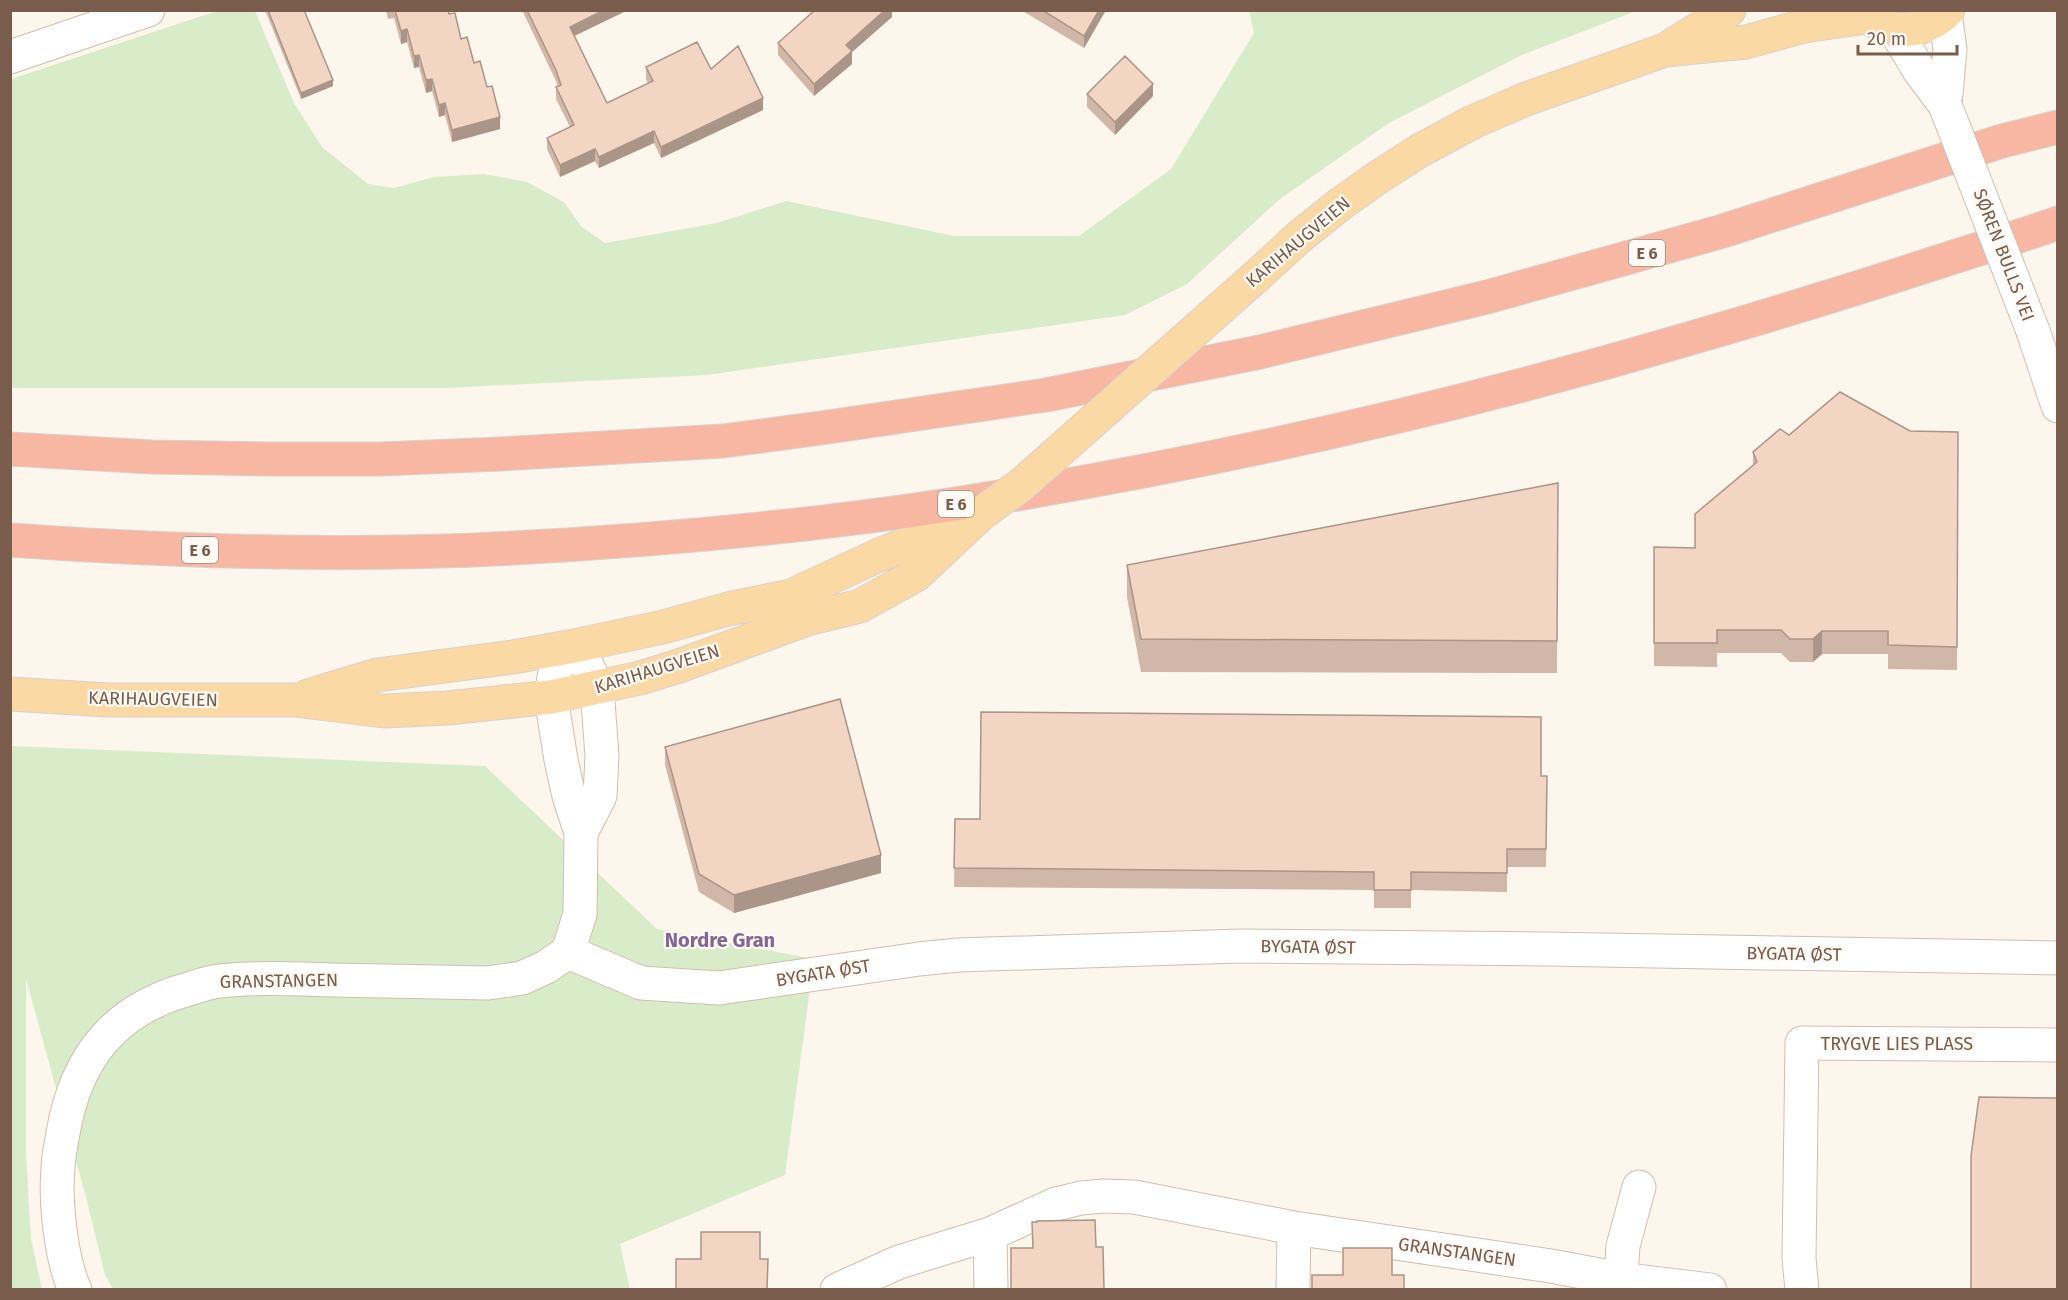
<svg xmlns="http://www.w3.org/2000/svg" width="2068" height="1300" font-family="'Fira Sans',sans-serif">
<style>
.green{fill:#d8ecc9}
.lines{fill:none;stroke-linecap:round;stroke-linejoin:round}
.minor-casing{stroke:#d1beb0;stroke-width:35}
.major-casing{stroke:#dad1cd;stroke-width:35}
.highway-casing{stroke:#dad1cd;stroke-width:35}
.minor{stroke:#fff;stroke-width:33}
.major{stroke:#fbd9a5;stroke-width:33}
.highway{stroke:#f7b7a3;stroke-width:33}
.minor-bridge-casing{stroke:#d1beb0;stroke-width:35;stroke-linecap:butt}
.major-bridge-casing{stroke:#dad1cd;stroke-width:35;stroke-linecap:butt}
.minor-bridge{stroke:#fff;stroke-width:33}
.major-bridge{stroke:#fbd9a5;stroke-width:33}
.wall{fill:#d1b7a8}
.shaded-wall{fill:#aa9588}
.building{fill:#f3d5c3;stroke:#aa9588;stroke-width:1.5}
.labels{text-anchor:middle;stroke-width:4.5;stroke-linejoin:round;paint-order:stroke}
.shield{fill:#fffaf3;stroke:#a28b7f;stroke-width:1.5}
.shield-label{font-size:16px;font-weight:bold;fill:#7a5c4d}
.street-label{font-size:18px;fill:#7a5c4d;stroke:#fffaf3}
.neighbourhood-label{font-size:20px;font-weight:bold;fill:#846695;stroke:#fffaf3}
</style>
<rect width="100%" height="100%" fill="#fdf6ec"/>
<path class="green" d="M 217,11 L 255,11 L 294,103 L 322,147 L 368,184 L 394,188 L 434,177 L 484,174 L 527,182 L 564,202 L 581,226 L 605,243 L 717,223 L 786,201 L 954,236 L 1079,236 L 1171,169 L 1254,33 L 1249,11 L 1636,11 L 1522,55 L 1389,123 L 1280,199 L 1187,284 L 1125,315 L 707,375 L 447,388 L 11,388 L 11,79 Z
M 11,746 L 485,766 L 657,929 L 814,959 L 785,1175 L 620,1244 L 630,1290 L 113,1289 L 105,1275 L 86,1197 L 26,979 L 26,1154 L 31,1239 L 42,1289 L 11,1290 Z"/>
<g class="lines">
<g class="minor-casing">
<path id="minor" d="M 1945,14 L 1950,49 L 1945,105
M 1895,30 L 1919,70 L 1945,105
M 10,57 L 148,10
M 2033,331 L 2058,406
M 568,952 L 641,983 L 719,988 L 919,959 L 958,955 L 1240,946 L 1545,949 L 2058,958
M 990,1234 L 991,1290
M 75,1290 C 61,1259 55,1202 58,1169 C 58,1157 61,1145 63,1133 C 76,1057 115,1009 189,989 C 199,986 209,982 220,981 C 257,977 296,979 333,980 C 385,981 436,982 488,983 L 522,978 L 546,967 L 568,952 L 580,914 L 581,833 L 569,796 L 561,760 L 551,697 L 555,671 L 569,647 L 587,665 L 597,688 L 602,756 L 600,796 L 581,833
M 837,1290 L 899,1262 L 990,1234 L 1056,1204 L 1081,1198 L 1104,1196 L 1134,1197 L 1294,1228 L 1551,1266 L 1620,1279 L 1710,1290
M 1293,1290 L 1294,1228
M 1620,1290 L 1623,1246 L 1639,1187
M 1802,1290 L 1799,1258 L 1802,1043 L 2058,1045"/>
</g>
<g class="major-casing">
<path id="major" d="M 1861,10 C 1884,36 1924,36 1948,10
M 1671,46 L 1729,10
M 1260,273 L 1298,238 L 1339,205 L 1377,178 L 1419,151 L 1473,122 L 1526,99 L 1665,50 L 1746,42 L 1804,26 L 1866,17
M 10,694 L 108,700 L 295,700 L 384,711 L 448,708 L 551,697 L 640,678 L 679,666 L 807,619 L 860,606 L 916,575 L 982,513
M 308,696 L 377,675 L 513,657 L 569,647 L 663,627 L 728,609 L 791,596 L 877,556 L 965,520"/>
</g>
<g class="highway-casing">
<path id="highway" d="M 10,449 L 152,457 L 272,459 L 381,459 L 501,454 L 723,441 L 828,427 L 1046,395 L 1260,352 L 1487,297 L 1723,231 L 2002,141 L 2058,127
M 10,540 C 178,552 346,557 513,548 C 663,540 814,526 962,503 C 1207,464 1450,409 1688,339 C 1771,315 1855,289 1938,262 C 1978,249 2018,237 2058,223"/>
</g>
<use href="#minor" class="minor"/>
<use href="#major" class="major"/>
<use href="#highway" class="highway"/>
<g class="minor-bridge-casing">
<path id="minor-bridge" d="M 1945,105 L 2033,331"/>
</g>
<g class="major-bridge-casing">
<path id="major-bridge" d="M 982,513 L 1021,485 L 1260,273"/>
</g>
<use href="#minor-bridge" class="minor-bridge"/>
<use href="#major-bridge" class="major-bridge"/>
</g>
<path class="wall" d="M 265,10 L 304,10 L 333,86 L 301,99 Z
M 386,10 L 448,10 L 449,14 L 487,87 L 500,129 L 452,142 L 445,115 L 439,117 L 432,91 L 426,93 L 419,67 L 414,68 L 407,42 L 401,44 L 394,18 L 388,19 Z
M 522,10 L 628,10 L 574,36 L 607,103 L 648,84 L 646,79 L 646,67 L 711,69 L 763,110 L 661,158 L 654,143 L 599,168 L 595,161 L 560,177 L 547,149 L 547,138 L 570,127 L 556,99 L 556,87 L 558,87 L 556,81 Z
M 892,10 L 892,17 L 852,52 L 852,64 L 814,96 L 778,55 L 778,43 Z
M 1021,10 L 1106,10 L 1084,48 Z
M 1087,94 L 1153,96 L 1115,135 L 1087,107 Z
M 1910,431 L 1958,432 L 1957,670 L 1888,669 L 1888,654 L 1822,654 L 1813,662 L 1790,662 L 1781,653 L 1717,653 L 1717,667 L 1654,666 L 1654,547 L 1695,548 L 1753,465 L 1753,452 L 1789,435 Z
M 1558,483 L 1557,673 L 1141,672 L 1127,597 L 1127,565 Z
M 665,747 L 881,873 L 734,913 L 699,892 L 665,765 Z
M 1541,776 L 1547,776 L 1546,867 L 1507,867 L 1507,892 L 1411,890 L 1411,908 L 1374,908 L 1374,890 L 954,887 L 955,819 L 980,819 Z"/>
<path class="shaded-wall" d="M 604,10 L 628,10 L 570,38 L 570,27 Z
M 885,10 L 892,10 L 892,17 L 852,52 L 852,64 L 814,96 L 814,84 L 846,45 Z
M 1099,10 L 1106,10 L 1084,48 L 1084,36 Z
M 407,29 L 407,42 L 401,44 L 401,31 Z
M 419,55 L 419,67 L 414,68 L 414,56 Z
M 432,79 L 432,91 L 426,93 L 426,80 Z
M 333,80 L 333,86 L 301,99 L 301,93 Z
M 1153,84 L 1153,96 L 1115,135 L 1115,122 Z
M 763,98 L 763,110 L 661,158 L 661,147 Z
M 445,103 L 445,115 L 439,117 L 439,105 Z
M 500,117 L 500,129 L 452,142 L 452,130 Z
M 654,131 L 654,143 L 599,168 L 599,157 Z
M 595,149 L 595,161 L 560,177 L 560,165 Z
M 1822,631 L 1822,654 L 1813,662 L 1813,639 Z
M 881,855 L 881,873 L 734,913 L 734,895 Z"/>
<path class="building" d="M 268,10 L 304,10 L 333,80 L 301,93 Z
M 395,10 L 448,10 L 449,14 L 455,13 L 461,39 L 467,37 L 474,63 L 480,61 L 487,87 L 492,86 L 500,117 L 452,130 L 445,103 L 439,105 L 432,79 L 426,80 L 419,55 L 414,56 L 407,29 L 401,31 Z
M 527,10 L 604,10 L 570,27 L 607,103 L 653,81 L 646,67 L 697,42 L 711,69 L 738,46 L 763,98 L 661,147 L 654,131 L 599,157 L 595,149 L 560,165 L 547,138 L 574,125 L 556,87 L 561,85 L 556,70 Z
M 815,10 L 885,10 L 846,45 L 852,51 L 814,84 L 778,43 Z
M 1042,10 L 1099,10 L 1084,36 Z
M 1125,56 L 1153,84 L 1115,122 L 1087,94 Z
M 1840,392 L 1910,431 L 1958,432 L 1957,647 L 1888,645 L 1888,631 L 1822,631 L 1813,639 L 1790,639 L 1781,630 L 1717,630 L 1717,643 L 1654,643 L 1654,547 L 1695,548 L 1695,514 L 1757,462 L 1753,452 L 1780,429 L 1789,435 Z
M 1558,483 L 1557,641 L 1141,639 L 1127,565 Z
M 840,699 L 881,855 L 734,895 L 699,874 L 665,747 Z
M 981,712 L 1541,717 L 1541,776 L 1547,776 L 1546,849 L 1507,849 L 1507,873 L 1411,872 L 1411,890 L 1374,890 L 1374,872 L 954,868 L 955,819 L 980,819 Z
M 1979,1097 L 2058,1098 L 2058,1290 L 1971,1290 L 1971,1156 Z
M 1095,1220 L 1096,1247 L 1103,1247 L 1104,1290 L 1011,1290 L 1011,1248 L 1033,1248 L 1032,1222 L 1037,1222 L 1037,1221 Z
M 701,1232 L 760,1232 L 760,1259 L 768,1259 L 767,1290 L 676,1290 L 676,1259 L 701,1259 Z
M 1343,1248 L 1392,1248 L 1392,1275 L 1404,1275 L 1404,1290 L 1312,1290 L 1312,1275 L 1343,1275 Z"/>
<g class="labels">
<g class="shield">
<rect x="1629" y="240" width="36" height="26" rx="4.5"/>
<rect x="938" y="491" width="36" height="26" rx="4.5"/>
<rect x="182" y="537" width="36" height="26" rx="4.5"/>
</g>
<g class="shield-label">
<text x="1647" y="259">E 6</text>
<text x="956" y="510">E 6</text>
<text x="200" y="556">E 6</text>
</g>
<g class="street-label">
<text transform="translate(1298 242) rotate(-40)" y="6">KARIHAUGVEIEN</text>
<text transform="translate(2004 255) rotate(69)" y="6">SØREN BULLS VEI</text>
<text transform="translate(657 669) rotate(-17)" y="6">KARIHAUGVEIEN</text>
<text transform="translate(153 699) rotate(1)" y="6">KARIHAUGVEIEN</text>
<text transform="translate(1308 947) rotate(1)" y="6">BYGATA ØST</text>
<text transform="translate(1794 954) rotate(1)" y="6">BYGATA ØST</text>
<text transform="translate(823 973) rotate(-9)" y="6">BYGATA ØST</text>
<text transform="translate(279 981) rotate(-1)" y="6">GRANSTANGEN</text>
<text x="1897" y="1050">TRYGVE LIES PLASS</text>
<text transform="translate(1457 1252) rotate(8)" y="6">GRANSTANGEN</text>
</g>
<g class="neighbourhood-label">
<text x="720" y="947">Nordre Gran</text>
</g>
</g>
<rect width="2068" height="1300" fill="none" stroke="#7a5c4d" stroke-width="24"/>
<path d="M1858 45v9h99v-9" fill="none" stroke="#7a5c4d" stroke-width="3"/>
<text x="1867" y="45" font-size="18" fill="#7a5c4d" stroke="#fffaf3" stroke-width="4.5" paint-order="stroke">20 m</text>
</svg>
